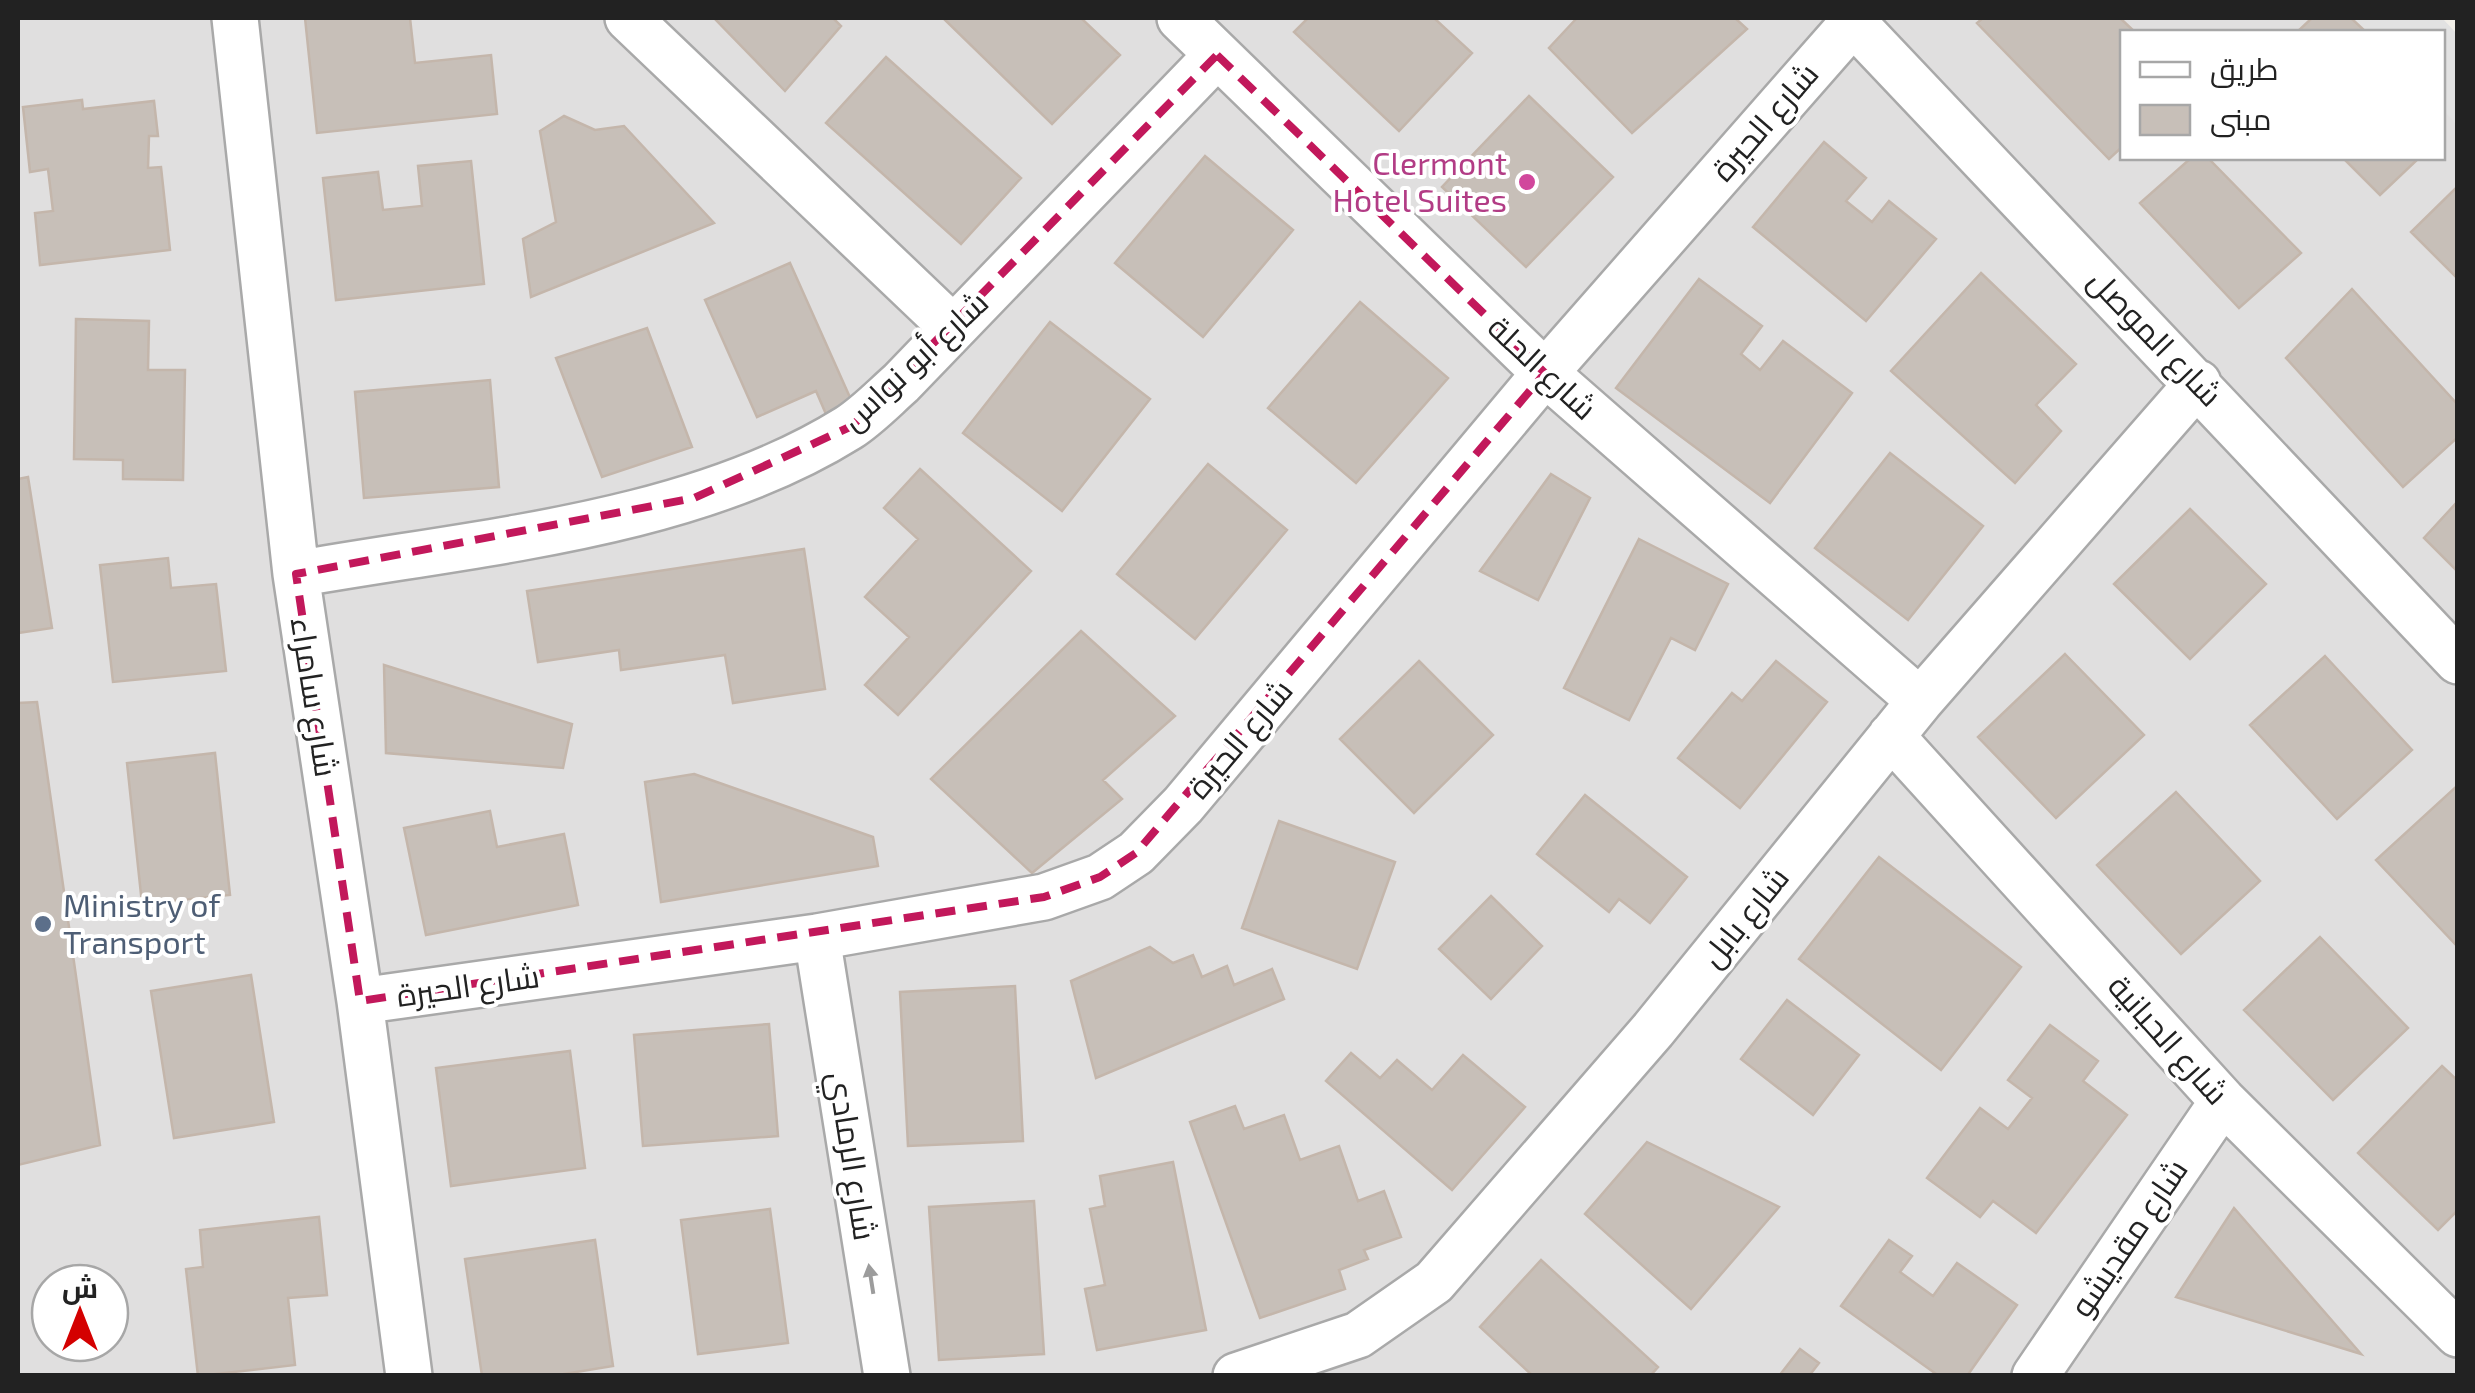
<svg xmlns="http://www.w3.org/2000/svg" width="2475" height="1393" font-family="'Exo 2',Cairo,sans-serif">
<style>
.residential{fill:#e0dfdf;fill-rule:evenodd}
.parking{fill:#e2e2e2}
.building{fill:#c7bfb8;stroke:#c4b6ab;stroke-width:2.5}
.lines{fill:none;stroke-linecap:round;stroke-linejoin:round}
.minor-casing{stroke:#a9a9a9;stroke-width:50}
.minor{stroke:#fff;stroke-width:45}
.oneway{fill:#9c9c9c}
.marked{fill:none;stroke:#c2185b;stroke-width:8;stroke-dasharray:20 12;stroke-linejoin:round}
.hotel-dot{fill:#d1479c;stroke:#fff;stroke-width:4}
.service-dot{fill:#5c6f8a;stroke:#fff;stroke-width:4}
.labels{text-anchor:middle;stroke-width:8;stroke-linejoin:round;paint-order:stroke}
.street-label{font-size:32px;fill:#222;stroke:#fff}
.hotel-label{font-size:32px;fill:#b23c85;stroke:#fff;text-anchor:end}
.service-label{font-size:32px;fill:#4e5e75;stroke:#fff;text-anchor:start}
</style>
<rect width="100%" height="100%" fill="#f2efe9"/>
<path class="residential" d="M 18,18 L 2396,18 L 2410,32 L 2122,32 L 2122,158 L 2442,158 L 2443,67 L 2457,83 L 2457,1375 L 18,1375 ZM 50,1283 L 110,1283 L 110,1343 L 50,1343 Z"/>
<path class="parking" d="M 2351,18 L 2442,18 L 2457,34 L 2457,120 L 2455,123 L 2443,110 L 2442,32 L 2366,32 Z"/>
<path class="building" d="M 305,18 L 410,18 L 415,63 L 491,55 L 497,114 L 317,133 Z
M 714,18 L 833,18 L 841,26 L 785,91 Z
M 943,18 L 1081,18 L 1120,55 L 1052,124 Z
M 1308,18 L 1434,18 L 1472,53 L 1399,131 L 1294,32 Z
M 1577,18 L 1735,18 L 1747,29 L 1632,133 L 1549,48 Z
M 1983,18 L 2120,18 L 2135,32 L 2122,32 L 2122,147 L 2109,159 L 1977,23 Z
M 2312,18 L 2351,18 L 2366,32 L 2297,32 Z
M 886,57 L 1021,178 L 961,244 L 826,123 Z
M 1529,96 L 1613,177 L 1526,267 L 1442,187 Z
M 82,100 L 83,109 L 154,101 L 158,136 L 149,136 L 148,168 L 161,167 L 170,250 L 40,265 L 35,213 L 53,211 L 48,169 L 30,172 L 23,107 Z
M 564,116 L 595,130 L 624,126 L 714,223 L 531,297 L 523,239 L 556,222 L 540,131 Z
M 1824,142 L 1866,178 L 1846,201 L 1872,222 L 1889,201 L 1936,239 L 1866,321 L 1753,227 Z
M 1205,156 L 1293,230 L 1203,337 L 1115,263 Z
M 2191,158 L 2208,158 L 2301,253 L 2239,308 L 2140,203 Z
M 2343,158 L 2419,158 L 2380,195 Z
M 471,161 L 484,284 L 336,300 L 323,178 L 378,172 L 383,210 L 422,206 L 418,166 Z
M 2458,186 L 2458,279 L 2411,232 Z
M 790,263 L 852,402 L 826,414 L 816,391 L 757,417 L 705,300 Z
M 1981,273 L 2076,364 L 2036,405 L 2061,431 L 2015,483 L 1891,371 Z
M 1699,279 L 1762,326 L 1741,354 L 1760,370 L 1783,341 L 1852,393 L 1770,503 L 1616,388 Z
M 2352,289 L 2458,405 L 2458,437 L 2403,487 L 2286,358 Z
M 1360,302 L 1448,378 L 1356,483 L 1268,408 Z
M 76,319 L 149,321 L 148,370 L 185,370 L 183,480 L 123,479 L 123,460 L 74,459 Z
M 1050,322 L 1150,399 L 1062,511 L 963,433 Z
M 647,328 L 692,447 L 602,477 L 556,358 Z
M 490,380 L 499,487 L 364,498 L 355,392 Z
M 1890,453 L 1983,526 L 1908,620 L 1815,548 Z
M 1208,464 L 1287,530 L 1195,639 L 1117,574 Z
M 920,469 L 1031,571 L 898,715 L 865,685 L 909,637 L 865,597 L 918,539 L 884,508 Z
M 1551,474 L 1590,498 L 1538,600 L 1480,571 Z
M 28,477 L 52,628 L 18,633 L 18,479 Z
M 2458,501 L 2458,572 L 2424,538 Z
M 2190,509 L 2266,584 L 2190,659 L 2114,584 Z
M 1639,539 L 1728,584 L 1695,650 L 1671,638 L 1629,720 L 1564,688 Z
M 804,549 L 825,689 L 733,703 L 725,655 L 621,670 L 619,650 L 538,662 L 527,591 Z
M 168,558 L 171,588 L 216,584 L 226,671 L 113,682 L 100,565 Z
M 1081,631 L 1175,716 L 1103,780 L 1122,799 L 1032,873 L 931,779 Z
M 2065,654 L 2144,735 L 2056,818 L 1978,737 Z
M 2325,656 L 2412,750 L 2337,819 L 2250,725 Z
M 1419,661 L 1493,735 L 1414,813 L 1340,739 Z
M 1776,661 L 1827,702 L 1740,808 L 1678,758 L 1732,693 L 1742,701 Z
M 384,665 L 572,724 L 563,768 L 386,753 Z
M 37,702 L 100,1145 L 18,1165 L 18,703 Z
M 215,753 L 230,895 L 142,904 L 127,763 Z
M 694,774 L 873,837 L 878,866 L 661,902 L 645,782 Z
M 2458,785 L 2458,947 L 2376,860 Z
M 2176,792 L 2260,881 L 2181,954 L 2097,865 Z
M 1585,795 L 1687,877 L 1650,923 L 1619,899 L 1609,912 L 1537,854 Z
M 490,811 L 497,847 L 564,834 L 578,905 L 426,935 L 404,828 Z
M 1279,821 L 1395,862 L 1357,969 L 1242,928 Z
M 1879,857 L 2021,967 L 1941,1070 L 1799,959 Z
M 1491,896 L 1542,946 L 1491,999 L 1439,949 Z
M 2320,937 L 2408,1028 L 2333,1100 L 2244,1010 Z
M 1150,947 L 1173,963 L 1193,955 L 1202,977 L 1227,966 L 1234,985 L 1272,969 L 1284,999 L 1096,1078 L 1071,981 Z
M 251,975 L 274,1122 L 174,1138 L 151,991 Z
M 1015,986 L 1023,1141 L 908,1146 L 900,992 Z
M 1787,1000 L 1859,1055 L 1813,1115 L 1741,1059 Z
M 769,1024 L 778,1136 L 643,1146 L 634,1035 Z
M 2050,1025 L 2098,1061 L 2083,1081 L 2127,1115 L 2036,1233 L 1993,1201 L 1980,1217 L 1927,1178 L 1980,1108 L 2008,1129 L 2032,1098 L 2008,1080 Z
M 570,1051 L 585,1168 L 451,1186 L 436,1068 Z
M 1351,1053 L 1380,1078 L 1397,1060 L 1432,1090 L 1463,1055 L 1525,1107 L 1452,1190 L 1326,1081 Z
M 2442,1066 L 2458,1081 L 2458,1210 L 2438,1230 L 2358,1153 Z
M 1235,1106 L 1244,1129 L 1284,1115 L 1300,1160 L 1339,1146 L 1358,1201 L 1384,1191 L 1401,1237 L 1364,1250 L 1368,1259 L 1339,1270 L 1345,1289 L 1260,1318 L 1190,1122 Z
M 1647,1142 L 1779,1207 L 1691,1309 L 1585,1214 Z
M 1173,1162 L 1206,1330 L 1097,1350 L 1085,1289 L 1105,1285 L 1090,1209 L 1105,1206 L 1100,1176 Z
M 1034,1201 L 1044,1354 L 939,1360 L 929,1207 Z
M 2234,1208 L 2361,1354 L 2176,1297 Z
M 770,1209 L 788,1343 L 698,1354 L 681,1220 Z
M 319,1217 L 327,1295 L 288,1298 L 295,1365 L 198,1376 L 186,1269 L 203,1267 L 200,1230 Z
M 595,1240 L 613,1366 L 552,1376 L 482,1376 L 465,1259 Z
M 1889,1240 L 1912,1256 L 1900,1272 L 1933,1296 L 1957,1263 L 2017,1305 L 1967,1376 L 1939,1376 L 1841,1306 Z
M 1541,1260 L 1658,1367 L 1650,1376 L 1533,1376 L 1480,1327 Z
M 1800,1349 L 1819,1363 L 1809,1376 L 1779,1376 Z"/>
<g class="lines">
<g class="minor-casing">
<path id="minor" d="M 235,18 L 296,574 L 360,1001 L 409,1376
M 628,18 L 953,328
M 1180,18 L 1545,373 L 1920,701
M 1849,18 L 2458,661
M 296,574 C 476,542 691,526 848,428 C 867,416 884,398 901,383 L 1217,55
M 1891,736 L 2223,1101 L 2458,1334
M 817,937 L 887,1376
M 360,1001 L 817,937 L 1044,897 L 1100,877 L 1136,853 L 1183,805 L 1545,373 L 1857,18
M 1236,1376 L 1358,1335 L 1434,1282 L 1653,1030 L 1920,701 L 2198,383
M 2035,1376 L 2223,1101"/>
</g>
<use href="#minor" class="minor"/>
</g>
<defs><path id="oneway-solid" d="M-6-.8H1V-3.2L6.5 0L1 3.2V.8H-6Z" transform="scale(2.5)"/></defs>
<use class="oneway" href="#oneway-solid" transform="translate(871 1279) rotate(-99)"/>
<path class="marked" d="M 1217,55 L 1545,373 L 1136,853 L 1100,877 L 1044,897 L 360,1001 L 296,574 L 694,498 L 852,426 Z"/>
<circle class="hotel-dot" cx="1527" cy="182" r="10"/>
<circle class="service-dot" cx="43" cy="924" r="10"/>
<g class="labels">
<g class="street-label">
<text transform="translate(1765 122) rotate(-49)" y="11">شارع الحيرة</text>
<text transform="translate(2155 338) rotate(46)" y="11">شارع الموصل</text>
<text transform="translate(915 361) rotate(-43)" y="11">شارع أبو نواس</text>
<text transform="translate(1542 368) rotate(43)" y="11">شارع الحلة</text>
<text transform="translate(314 697) rotate(81)" y="11">شارع سامراء</text>
<text transform="translate(1240 739) rotate(-50)" y="11">شارع الحيرة</text>
<text transform="translate(1745 917) rotate(-51)" y="11">شارع بابل</text>
<text transform="translate(468 986) rotate(-8)" y="11">شارع الحيرة</text>
<text transform="translate(2168 1040) rotate(48)" y="11">شارع الحبانية</text>
<text transform="translate(852 1156) rotate(81)" y="11">شارع الرمادي</text>
<text transform="translate(2129 1238) rotate(-56)" y="11">شارع مقديشو</text>
</g>
<g class="hotel-label">
<text x="1507" y="175">Clermont<tspan x="1507" dy="37">Hotel Suites</tspan></text>
</g>
<g class="service-label">
<text x="63" y="917">Ministry of<tspan x="63" dy="37">Transport</tspan></text>
</g>
</g>
<rect width="2475" height="1393" fill="none" stroke="#222222" stroke-width="40"/>
<rect x="2120" y="30" width="325" height="130" fill="#ffffff" stroke="#a7a7a7" stroke-width="2.5"/>
<rect x="2140" y="62" width="50" height="15" fill="#ffffff" stroke="#a7a7a7" stroke-width="2.5"/>
<text x="2210" y="80" font-size="30" fill="#222222">طريق</text>
<rect x="2140" y="105" width="50" height="30" fill="#c7bfb8" stroke="#a7a7a7" stroke-width="2.5"/>
<text x="2210" y="130" font-size="30" fill="#222222">مبنى</text>
<g transform="translate(80 1313)"><circle r="48" fill="#ffffff" stroke="#a7a7a7" stroke-width="2.5"/>
<path d="M0-8L18 38L0 25L-18 38Z" fill="#d40000"/>
<text y="-15" font-size="28" font-weight="bold" text-anchor="middle" fill="#222222">ش</text>
</g>
</svg>
